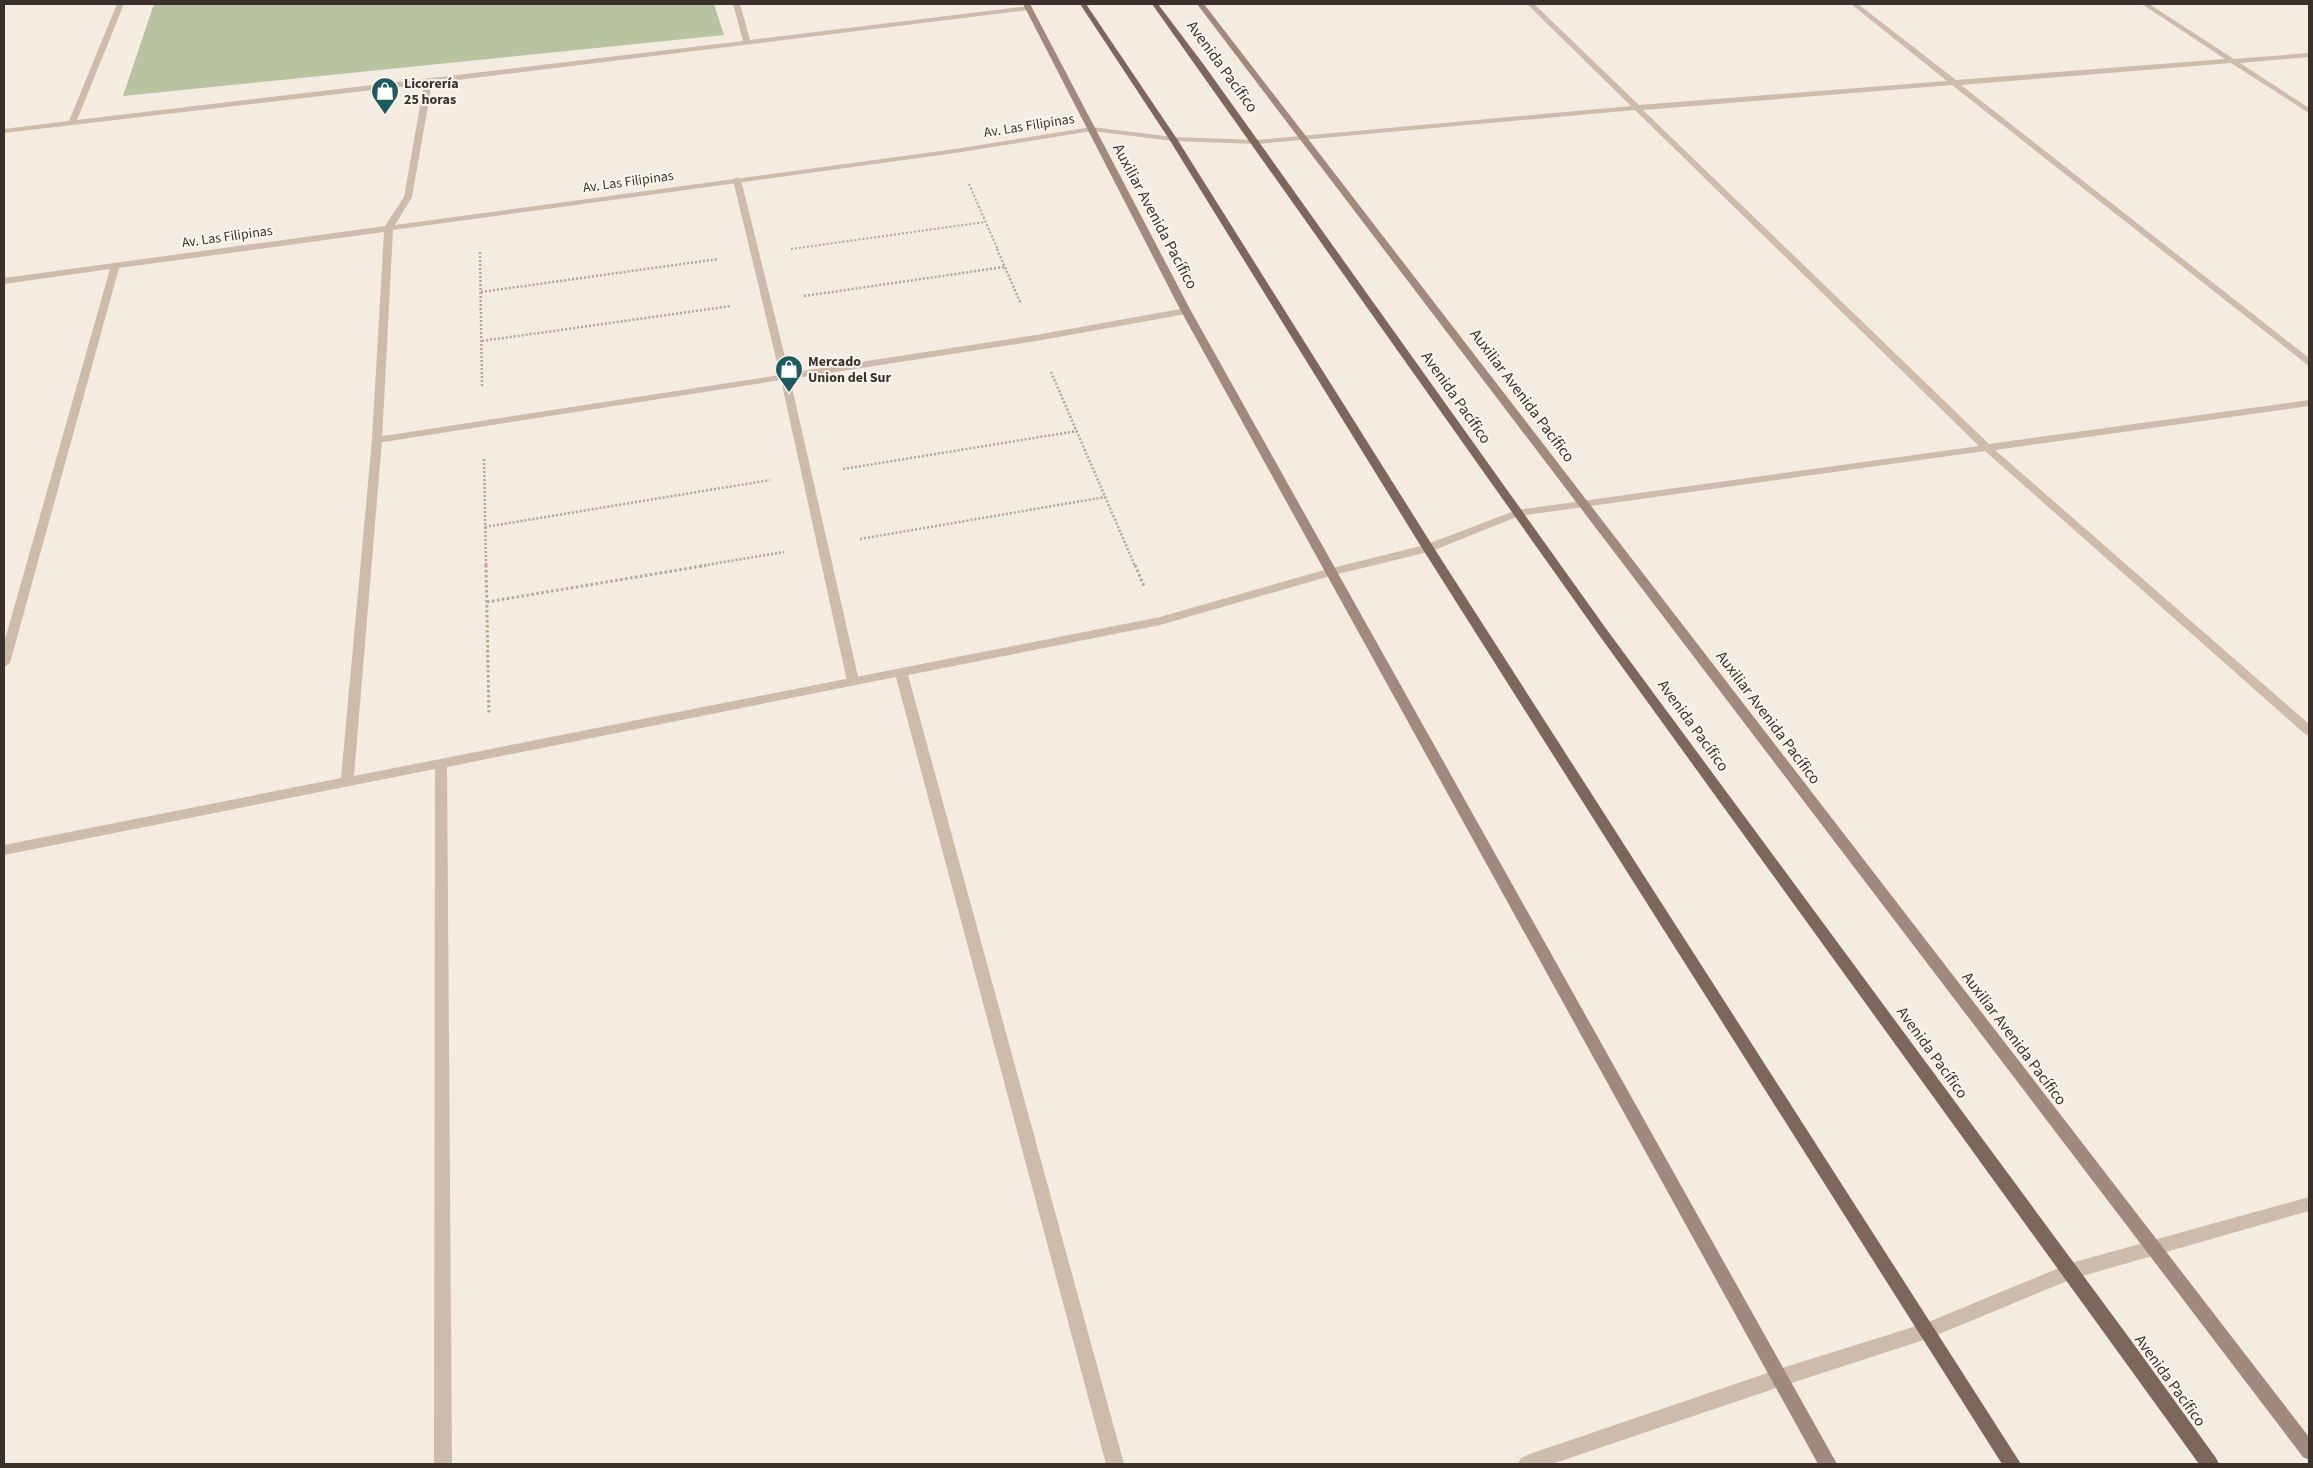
<svg xmlns="http://www.w3.org/2000/svg" width="2313" height="1468" font-family="'Source Sans 3',sans-serif">
<style>
.green{fill:#b8c4a0}
.lines{fill:none;stroke-linecap:round;stroke-linejoin:round}
.path-far2{stroke:#b9a596;stroke-width:2;stroke-dasharray:2 2;stroke-linecap:butt}
.path-far1{stroke:#b9a596;stroke-width:2.5;stroke-dasharray:2 2;stroke-linecap:butt}
.path{stroke:#b9a596;stroke-width:3;stroke-dasharray:2.5 2.5;stroke-linecap:butt}
.lane{fill:#cdbbac;fill-rule:evenodd}
.street{fill:#cdbbac;fill-rule:evenodd}
.secondary{fill:#a18a7d;fill-rule:evenodd}
.primary{fill:#7d675c;fill-rule:evenodd}
.labels{text-anchor:middle;stroke-width:4;stroke-linejoin:round;paint-order:stroke}
.far-poi-label{font-size:14px;font-weight:bold;fill:#3b302b;stroke:#fbf5ee;text-anchor:start}
.far-street-label{font-size:14px;fill:#3b302b;stroke:#fbf5ee}
.street-label{font-size:16px;fill:#3b302b;stroke:#fbf5ee}
</style>
<rect width="100%" height="100%" fill="#f4ebe1"/>
<path class="green" d="M 154,4 L 714,4 L 724,35 L 123,96 Z"/>
<g class="lines">
<path class="path-far2" d="M 969,184 L 998,250
M 791,249 L 985,222"/>
<path class="path-far1" d="M 997,249 L 1021,304
M 480,252 L 482,388
M 481,292 L 718,259
M 804,296 L 1004,267
M 482,341 L 731,306
M 1051,372 L 1135,566
M 484,459 L 486,566
M 843,469 L 1077,431
M 485,527 L 770,480
M 860,539 L 1105,497
M 700,566 L 784,552"/>
<path class="path" d="M 486,565 L 489,715
M 1135,565 L 1144,586
M 487,602 L 708,565"/>
<path class="lane" d="M 737,177 L 741,180 L 789,373 L 1036,335 L 1186,308 L 1191,311 L 1186,314 L 1036,341 L 790,379 L 859,681 L 853,685 L 847,681 L 781,380 L 377,443 L 372,440 L 377,437 L 780,375 L 733,180 Z"/>
<path class="street" d="M 117,4 L 124,4 L 77,120 L 743,41 L 733,4 L 740,4 L 750,40 L 1029,6 L 1033,8 L 1029,10 L 432,83 L 412,197 L 395,225 L 955,149 L 1092,127 L 1173,137 L 1257,140 L 1631,106 L 1527,4 L 1534,4 L 1639,105 L 1947,81 L 1851,4 L 1858,4 L 1956,80 L 2225,59 L 2142,4 L 2149,4 L 2234,59 L 2309,53 L 2309,57 L 2240,63 L 2309,108 L 2309,113 L 2231,63 L 1961,85 L 2309,358 L 2309,366 L 1952,85 L 1643,110 L 1989,444 L 2309,400 L 2309,406 L 1995,450 L 2309,724 L 2309,735 L 2305,734 L 1985,451 L 1519,516 L 1432,551 L 1334,575 L 1160,625 L 908,675 L 1124,1464 L 1106,1464 L 896,677 L 447,767 L 452,1464 L 434,1464 L 435,769 L 4,855 L 4,845 L 341,778 L 372,440 L 384,232 L 119,268 L 10,663 L 4,667 L 4,643 L 110,269 L 4,284 L 4,278 L 385,226 L 404,197 L 424,84 L 4,133 L 4,129 L 69,121 ZM 1635,110 L 1979,446 L 1517,510 L 1425,545 L 1328,569 L 1160,617 L 354,776 L 382,440 L 393,230 L 955,153 L 1092,131 L 1173,141 L 1257,144 Z
M 2309,1197 L 2309,1211 L 2072,1279 L 1927,1339 L 1779,1387 L 1552,1464 L 1518,1464 L 1521,1458 L 1527,1455 L 1779,1369 L 1926,1323 L 2071,1263 Z"/>
<path class="secondary" d="M 1023,4 L 1030,4 L 1191,311 L 1837,1464 L 1818,1464 L 1181,311 Z
M 1197,4 L 1204,4 L 2309,1437 L 2309,1460 L 2303,1457 Z"/>
<path class="primary" d="M 1080,4 L 1086,4 L 1177,139 L 1434,548 L 2021,1464 L 2002,1464 L 1422,548 L 1169,139 Z
M 1152,4 L 1158,4 L 1204,65 L 1607,630 L 2130,1339 L 2216,1458 L 2219,1464 L 2199,1464 L 1599,635 Z"/>
</g>
<defs>
<g id="shop-pin" transform="scale(1.4375)"><path d="M0 17L-7.5 6A9.5 9.5 0 1 1 7.5 6Z" fill="#1f5a5e" stroke="#fbf5ee"/><path d="M-5-2.5h2.3a2.7 3.5 0 0 1 5.4 0H5L5.5 6h-11ZM-1.5-2.5h3a1.5 2.3 0 0 0-3 0Z" fill="#fff"/></g>
</defs>
<g fill-rule="evenodd">
<use href="#shop-pin" x="385" y="91"/>
<use href="#shop-pin" x="789" y="369"/>
</g>
<g class="labels">
<g class="far-poi-label">
<text x="404" y="88">Licorería<tspan x="404" dy="16">25 horas</tspan></text>
<text x="808" y="366">Mercado<tspan x="808" dy="16">Union del Sur</tspan></text>
</g>
<g class="far-street-label">
<text transform="translate(1029 125) rotate(-9)" y="5">Av. Las Filipinas</text>
<text transform="translate(628 181) rotate(-8)" y="5">Av. Las Filipinas</text>
<text transform="translate(227 236) rotate(-8)" y="5">Av. Las Filipinas</text>
</g>
<g class="street-label">
<text transform="translate(1223 66) rotate(54)" y="6">Avenida Pacífico</text>
<text transform="translate(1156 216) rotate(62)" y="6">Auxiliar Avenida Pacífico</text>
<text transform="translate(1523 395) rotate(53)" y="6">Auxiliar Avenida Pacífico</text>
<text transform="translate(1457 397) rotate(55)" y="6">Avenida Pacífico</text>
<text transform="translate(1769 717) rotate(53)" y="6">Auxiliar Avenida Pacífico</text>
<text transform="translate(1694 725) rotate(54)" y="6">Avenida Pacífico</text>
<text transform="translate(2015 1038) rotate(53)" y="6">Auxiliar Avenida Pacífico</text>
<text transform="translate(1933 1052) rotate(54)" y="6">Avenida Pacífico</text>
<text transform="translate(2171 1380) rotate(54)" y="6">Avenida Pacífico</text>
</g>
</g>
<rect width="2313" height="1468" fill="none" stroke="#3b302b" stroke-width="10"/>
</svg>
